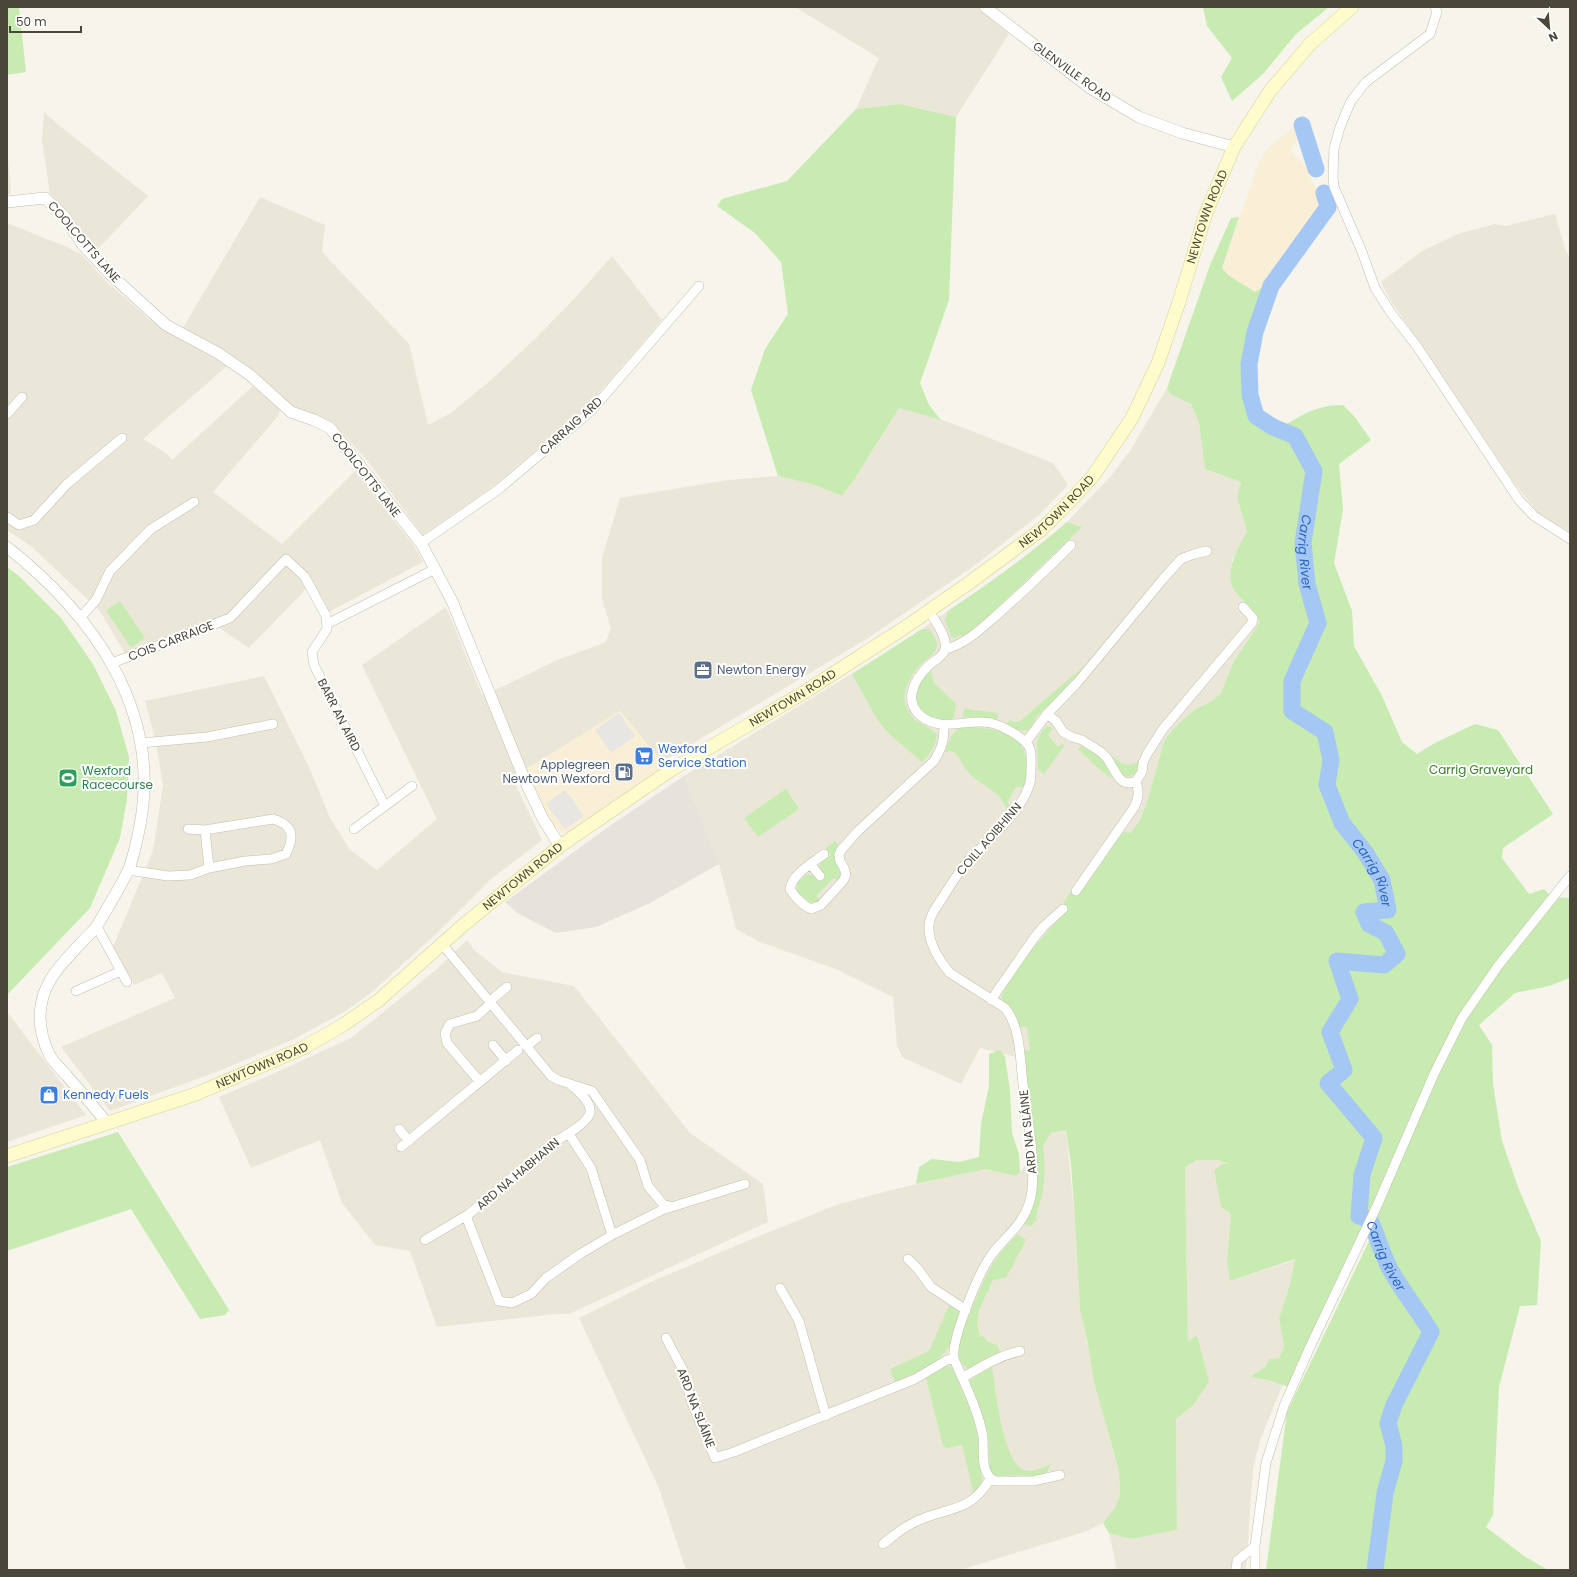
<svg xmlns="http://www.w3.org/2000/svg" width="1577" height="1577" font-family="Poppins,sans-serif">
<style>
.residential{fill:#eae7d9}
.commercial{fill:#f8efd6}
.industrial{fill:#e6e3dc}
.green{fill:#c8ebb2}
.parking{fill:#e8e6e2}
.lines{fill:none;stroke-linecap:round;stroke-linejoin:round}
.river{stroke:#a5c7f4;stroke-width:17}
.minor-casing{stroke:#c2beac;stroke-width:10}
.tertiary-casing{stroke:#c2beac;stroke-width:12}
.secondary-casing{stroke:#d8d199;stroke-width:14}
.minor{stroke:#fff;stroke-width:9}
.tertiary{stroke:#fff;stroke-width:11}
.secondary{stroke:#fffbcc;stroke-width:13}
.labels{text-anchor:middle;stroke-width:4;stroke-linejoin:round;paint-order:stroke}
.street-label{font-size:12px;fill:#4b4738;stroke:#fff}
.service-label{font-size:12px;fill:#4e5e75;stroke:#fff;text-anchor:start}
.shop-label{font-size:12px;fill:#366cbe;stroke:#fff;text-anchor:start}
.park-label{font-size:12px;fill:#3a8127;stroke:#fff}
.leisure-label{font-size:12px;fill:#27864d;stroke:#fff;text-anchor:start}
.water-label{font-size:13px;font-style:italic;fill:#2a67bd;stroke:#fff}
</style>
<rect width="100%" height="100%" fill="#f6f4eb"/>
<path class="residential" d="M 795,7 L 977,7 L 1009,34 L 956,117 L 900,104 L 856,109 L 879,58 Z
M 44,112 L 61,127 L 148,196 L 96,251 L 84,237 L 73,217 L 50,194 L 42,139 Z
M 7,147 L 11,193 L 7,195 Z
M 260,197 L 325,225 L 322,252 L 409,344 L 428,425 L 451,413 L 490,381 L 535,339 L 575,298 L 612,256 L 662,320 L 587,407 L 494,486 L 423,535 L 366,459 L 333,423 L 294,407 L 275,389 L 249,367 L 219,347 L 183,328 Z
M 1555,214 L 1565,249 L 1570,258 L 1570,532 L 1538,513 L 1513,481 L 1454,393 L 1389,298 L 1381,282 L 1422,251 L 1458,234 L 1495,224 L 1506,226 Z
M 7,223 L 67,247 L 82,255 L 107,282 L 150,320 L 227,366 L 143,439 L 166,453 L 172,460 L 253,386 L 279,409 L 279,415 L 213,492 L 282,544 L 355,471 L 414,546 L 423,562 L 329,612 L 311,584 L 249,648 L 215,625 L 130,662 L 100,611 L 32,547 L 7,530 Z
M 1167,388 L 1170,394 L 1191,404 L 1199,423 L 1205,469 L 1241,482 L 1237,497 L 1247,531 L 1232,560 L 1235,592 L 1257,614 L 1260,622 L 1233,663 L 1221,693 L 1212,701 L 1194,710 L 1164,741 L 1147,802 L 1043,1059 L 1024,1059 L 980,1048 L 961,1084 L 902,1057 L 897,1045 L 893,997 L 836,969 L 760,942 L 736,929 L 719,864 L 684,776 L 894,648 L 1005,572 L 1042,544 L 1067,522 L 1110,477 L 1130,451 Z
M 899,408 L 946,421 L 1053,463 L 1068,485 L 1039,515 L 978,563 L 868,638 L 662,762 L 620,711 L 547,757 L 526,769 L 511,775 L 542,840 L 490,880 L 437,933 L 372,992 L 344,1012 L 294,1039 L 219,1071 L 110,1111 L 61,1047 L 175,998 L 162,973 L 134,985 L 113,947 L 153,851 L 163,785 L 156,742 L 145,701 L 264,676 L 309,767 L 330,818 L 350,850 L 377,870 L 437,819 L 362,665 L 446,607 L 482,695 L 504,686 L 555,661 L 606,642 L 611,628 L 602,599 L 602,558 L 620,498 L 728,480 L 778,476 L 812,484 L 842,496 L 854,480 Z
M 467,940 L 474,950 L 502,972 L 574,986 L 690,1133 L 763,1184 L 768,1222 L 569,1314 L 555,1314 L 437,1327 L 410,1251 L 375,1245 L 342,1203 L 320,1140 L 251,1168 L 219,1097 L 275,1073 L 351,1038 L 437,969 Z
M 7,1012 L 86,1115 L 7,1142 Z
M 1066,1130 L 1075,1219 L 1080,1310 L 1104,1418 L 1119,1471 L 1120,1495 L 1115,1508 L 1103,1523 L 1087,1531 L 960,1570 L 686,1570 L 659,1488 L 579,1318 L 653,1281 L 752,1239 L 836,1205 L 895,1189 L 986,1169 L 1015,1176 L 1020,1172 L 1051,1133 Z
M 1197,1160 L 1217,1160 L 1231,1164 L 1214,1172 L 1221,1207 L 1231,1214 L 1227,1260 L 1231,1281 L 1295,1260 L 1290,1284 L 1279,1318 L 1284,1347 L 1279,1358 L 1269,1359 L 1265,1367 L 1250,1377 L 1268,1380 L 1283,1384 L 1260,1440 L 1253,1469 L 1246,1570 L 1117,1570 L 1109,1533 L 1131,1539 L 1177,1530 L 1176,1419 L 1193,1405 L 1198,1336 L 1188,1342 L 1185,1167 Z"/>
<path class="commercial" d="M 1294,127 L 1301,135 L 1290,150 L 1306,167 L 1317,192 L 1319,208 L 1317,214 L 1285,250 L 1271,274 L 1268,287 L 1261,288 L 1255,292 L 1228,275 L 1222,268 L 1260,160 L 1269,147 Z
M 620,711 L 666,767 L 572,831 L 562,833 L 554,825 L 544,809 L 526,769 Z"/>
<path class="industrial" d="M 684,776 L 719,864 L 650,903 L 596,927 L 556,933 L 517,913 L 505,902 L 611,825 Z"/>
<path class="green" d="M 7,7 L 19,7 L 26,72 L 7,75 Z
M 1203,7 L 1329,7 L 1296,34 L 1263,74 L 1232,101 L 1221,77 L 1232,58 L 1207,26 Z
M 900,104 L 956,117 L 949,300 L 920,383 L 929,405 L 941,420 L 899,408 L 854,480 L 842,496 L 812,484 L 778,476 L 751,390 L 765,349 L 788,314 L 781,262 L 755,233 L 717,206 L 722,199 L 787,181 L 856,109 Z
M 1239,217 L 1222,268 L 1228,275 L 1255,292 L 1261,288 L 1271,286 C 1255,331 1242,367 1256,416 L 1278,429 C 1301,416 1315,405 1343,405 L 1354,416 L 1371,440 L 1339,464 L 1343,510 L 1334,563 L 1352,611 L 1354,646 L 1382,696 L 1402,742 L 1417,754 L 1435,743 L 1475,724 L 1498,730 L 1553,814 L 1503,848 L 1502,858 L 1529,894 L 1544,889 L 1552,897 L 1570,898 L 1570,978 L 1549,986 L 1515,993 L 1479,1025 L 1492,1045 L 1493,1084 L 1502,1141 L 1518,1187 L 1541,1241 L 1537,1305 L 1520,1306 L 1499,1387 L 1493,1515 L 1486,1527 L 1524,1556 L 1548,1570 L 1266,1570 L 1287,1412 L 1370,1239 L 1381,1257 L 1392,1281 L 1424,1332 L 1397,1383 L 1383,1427 L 1389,1455 L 1394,1455 L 1394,1446 L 1388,1423 L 1393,1407 L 1431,1332 L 1409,1300 L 1391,1269 L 1381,1245 L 1375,1235 L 1370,1220 L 1292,1388 L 1268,1380 L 1250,1377 L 1265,1367 L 1269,1359 L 1279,1358 L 1284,1347 L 1279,1318 L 1290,1284 L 1295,1259 L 1230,1281 L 1227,1260 L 1231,1214 L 1221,1207 L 1214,1171 L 1222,1164 L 1229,1164 L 1217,1160 L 1197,1160 L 1185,1167 L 1188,1342 L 1197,1335 L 1209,1382 L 1193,1405 L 1176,1419 L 1177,1530 L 1131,1539 L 1109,1533 L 1103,1523 L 1115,1508 L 1120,1495 L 1119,1471 L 1094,1382 L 1088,1344 L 1080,1310 L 1075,1219 L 1071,1164 L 1066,1130 L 1051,1133 L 1043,1145 C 1045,1162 1045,1179 1042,1195 C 1040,1203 1037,1210 1036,1217 L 1037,1220 L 1034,1222 L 1032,1226 L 1029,1226 L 1025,1224 L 1035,1202 L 1037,1182 L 1031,1107 L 1023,1052 L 1030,1050 L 1027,1027 L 1019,1027 C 1015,1012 1012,1010 1002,999 C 998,983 1056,922 1069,909 L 1063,903 L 1071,891 L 1078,896 L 1123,832 L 1130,833 L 1139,822 L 1147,802 L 1164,741 L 1175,727 L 1194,710 L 1212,701 L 1221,693 L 1233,663 L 1260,622 C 1255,610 1245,603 1237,594 C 1221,576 1238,548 1247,531 L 1237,497 L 1241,482 L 1205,469 L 1199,423 L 1191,404 L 1170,394 L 1167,388 L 1210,265 L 1231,218 Z
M 1067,522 L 1082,527 L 993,612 L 963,637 L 961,635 L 955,638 L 951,637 L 945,621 L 948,611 C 989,583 1029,555 1067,522 Z
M 7,567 L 19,576 L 61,618 L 93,664 L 116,711 L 129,757 L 127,799 L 120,838 L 90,908 L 7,995 Z
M 120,601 L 145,638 L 131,648 L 106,610 Z
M 922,629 L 929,629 C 932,633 937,639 937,645 C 937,653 926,659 921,664 C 908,677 898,698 910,714 C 917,724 929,726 937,734 C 936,746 930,754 922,762 L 889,734 L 877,719 L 852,674 Z
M 1085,665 L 1058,697 L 1037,716 L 1029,730 L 1021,731 L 1007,724 L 1010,720 L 1015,722 L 1020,721 Z
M 931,671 L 934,683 L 956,704 L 954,718 C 950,719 945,721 942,720 C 930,719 915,708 916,695 C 916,686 924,677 931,671 Z
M 965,708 C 976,712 988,710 999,714 L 996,720 L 982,717 L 962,717 Z
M 1046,726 L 1053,728 L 1048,735 L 1058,747 L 1063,743 L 1064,746 L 1044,774 L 1038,769 L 1037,742 L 1038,737 Z
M 963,727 C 1004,727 1038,738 1024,787 L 1016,787 L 1007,803 L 1013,806 L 1007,815 C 1006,792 983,788 969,773 C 963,767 960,756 952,751 L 945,752 C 949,741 952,730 963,727 Z
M 1081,746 C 1102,756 1103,758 1112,779 L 1097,767 L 1078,749 Z
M 1104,748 C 1115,758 1124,771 1139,761 L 1136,774 C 1119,781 1120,769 1113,758 C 1111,755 1107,752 1104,748 Z
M 786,789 L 799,809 L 758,837 L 744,818 Z
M 835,841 L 838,845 C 827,864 847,869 838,881 L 834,878 L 816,896 L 820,900 L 817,903 L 810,902 L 797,892 L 797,883 L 806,875 L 813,875 L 820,882 L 825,877 C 816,864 819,863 831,855 L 826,848 Z
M 1000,1050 L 1005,1057 L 1010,1090 L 1012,1133 L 1019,1154 L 1020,1172 L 1015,1176 L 986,1169 L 916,1184 L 919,1167 L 932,1159 L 959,1162 L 979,1157 L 981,1124 L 989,1086 L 989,1054 Z
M 118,1132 L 229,1310 L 225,1315 L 200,1319 L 131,1209 L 7,1251 L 7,1167 Z
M 1018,1234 L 1026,1240 L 1006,1278 L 993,1280 L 979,1310 L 977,1323 L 980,1337 L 983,1336 L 988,1342 L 997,1345 L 1000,1352 C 989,1356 980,1367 968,1369 C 962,1365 958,1358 958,1351 C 957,1341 986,1272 994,1262 C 1001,1251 1009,1243 1018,1234 Z
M 949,1305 L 961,1313 C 957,1323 955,1334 951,1343 C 940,1365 915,1373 895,1382 L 890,1369 L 929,1351 Z
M 946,1366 L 952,1367 L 971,1411 L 978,1438 L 982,1481 L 974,1495 L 962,1445 L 946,1448 L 943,1446 L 926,1378 Z
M 992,1367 C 995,1388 1003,1459 1022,1469 C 1031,1474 1042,1468 1051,1464 L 1047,1472 L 1041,1476 L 1033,1477 L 1021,1475 L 999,1477 L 993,1475 L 990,1470 L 988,1434 L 984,1421 L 970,1386 L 970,1380 Z"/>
<path class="parking" d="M 619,713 L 635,736 L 611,753 L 595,730 Z
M 565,790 L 584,816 L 565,829 L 546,804 Z"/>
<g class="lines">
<g class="river">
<path d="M 1302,125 L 1316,169"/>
<path id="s1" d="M 1324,193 L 1328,207 L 1271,286 L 1255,332 L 1249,364 L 1250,395 L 1256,416 L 1273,427 L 1295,436 L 1314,471 L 1303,543 L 1307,584 L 1318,623 L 1292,681 L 1292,711 L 1325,732 L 1331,760 L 1327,785 L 1342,823 L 1365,852 L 1382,880 L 1388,910 L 1364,912 L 1369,924 L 1386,933 L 1397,954 L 1384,965 L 1337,961 L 1350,999 L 1330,1032 L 1344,1070 L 1328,1083 L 1374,1138 L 1362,1175 L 1359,1216 L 1370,1220 C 1377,1236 1382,1253 1390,1269 C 1402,1291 1418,1310 1431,1332 L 1394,1405 L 1388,1423 L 1394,1446 L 1394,1461 L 1385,1493 L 1375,1570"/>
</g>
<g class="minor-casing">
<path id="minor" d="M 1435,7 L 1437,12 L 1430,34 L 1366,82 L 1351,101 L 1340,127 L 1334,149 L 1333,176 L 1334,187 L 1362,252 L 1375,288 L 1391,313 L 1416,345 L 1519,500 L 1534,516 L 1570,539
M 7,414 L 22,397
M 7,517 L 19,525 L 34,520 L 67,484 L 122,438
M 421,543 L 499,489 L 591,411 L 699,286
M 929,611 C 935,621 948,637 945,650 C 942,658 933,661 928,666 C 914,680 903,701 921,716 C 941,733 968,718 991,723 C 1003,726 1026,738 1030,749 C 1032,755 1031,762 1031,768 C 1031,772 1031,778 1030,783 C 1020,815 991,836 969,860 C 959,871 951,884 943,897 C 937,906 929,916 929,927 C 928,942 940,962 950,973 L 1005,1008 C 1021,1027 1020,1060 1023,1084 C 1027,1115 1039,1175 1029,1204 C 1020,1229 1004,1237 990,1257 C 978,1275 951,1339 954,1359 C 964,1382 979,1412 983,1437 C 984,1451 980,1474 995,1481 L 1033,1481 L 1060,1475
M 81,617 L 96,600 L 110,571 L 151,529 L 194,502
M 327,624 L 435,569
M 945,649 C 965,645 983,627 998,614 C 1023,592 1047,569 1071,545
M 112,663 L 230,618 L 286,559 L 305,577 L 326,616 L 327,629 L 312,652 L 314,665 L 385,806
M 1047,714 L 1056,721 L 1063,732 L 1072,737 L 1082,740 L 1101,752 L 1107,758 L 1119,778 L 1124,782 L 1130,783 L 1136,781 L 1142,772 L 1143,763 L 1147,754 L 1163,729 L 1252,623 L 1253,618 L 1243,607
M 1026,742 L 1047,714 L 1077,683 L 1163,579 L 1181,559 L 1194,554 L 1207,551
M 141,743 L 207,737 L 273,724
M 188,829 L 205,830
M 354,829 L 412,786
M 824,854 C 813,863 792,874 790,889 C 795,897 802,905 811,909 L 821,905 L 843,881 L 846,875 L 844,868 L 840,861 L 839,855 L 841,850 L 858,831 L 934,761 C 942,748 944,741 944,725
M 811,865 L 820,876
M 128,870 L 168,876 L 190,875 L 209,868 L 245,861 L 271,859 L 286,854 C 295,836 293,825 273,819 L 205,830 L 209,868
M 1076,891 L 1135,806 C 1139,796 1139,791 1136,781
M 442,944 L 551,1076 L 558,1080 L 592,1091 L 640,1160 L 648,1186 L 663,1204 L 671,1207
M 121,971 L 127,982
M 76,991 L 121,971 L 97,927
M 991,1000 L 1034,938 L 1044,926 L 1063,909
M 490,1001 L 507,987
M 493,1045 L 506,1061
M 527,1046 L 537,1038
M 480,1082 L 447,1043 L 445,1033 L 450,1024 L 477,1016 L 491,1003
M 399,1129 L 409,1141
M 569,1134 L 591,1168 L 612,1235
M 401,1147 L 518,1050
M 466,1216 L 499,1301 L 512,1303 L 531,1294 L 546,1278 L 580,1254 L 612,1235 L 662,1210 L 745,1184
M 425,1240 L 469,1214 L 554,1142 C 563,1137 587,1124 590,1113 C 592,1103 578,1090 571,1085
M 908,1259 L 918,1269 L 931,1287 L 966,1310
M 780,1288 L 799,1321 L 826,1416
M 666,1338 L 683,1370 L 692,1403 L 715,1458 L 734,1452 L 915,1379 L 947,1360 L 954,1359
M 962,1378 C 981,1367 998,1356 1020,1351
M 883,1544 C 892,1537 902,1528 913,1523 C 945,1506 969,1515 990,1479
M 1236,1570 L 1237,1561 L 1255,1546
M 1255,1570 L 1255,1546 L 1266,1463 L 1284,1406 L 1309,1349 L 1376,1208 L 1434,1074 L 1462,1018 L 1498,966 L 1570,876"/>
</g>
<g class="tertiary-casing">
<path id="tertiary" d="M 985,7 L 1090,88 L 1139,117 L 1182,133 L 1234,147
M 7,202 L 45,198 L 65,217 L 82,244 L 110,274 L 166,325 L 218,353 L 250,375 L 291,412 L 314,420 L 330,428 L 421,543 L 452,601 L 526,783 L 543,819 L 560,846
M 7,547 C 93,615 162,710 140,825 C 137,840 134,857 128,871 C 119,889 108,907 98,924 C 94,931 87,936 82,942 C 61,965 41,982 40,1016 C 40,1030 44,1044 50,1056 C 54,1063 62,1070 67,1076 C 81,1092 94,1107 107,1123"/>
</g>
<g class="secondary-casing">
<g id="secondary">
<path id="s2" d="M 7,1156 L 196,1094 L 303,1048 L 343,1025 L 379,1000 L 461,927 L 560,846 L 671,770 L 803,693 L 904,628 L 969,583 L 1042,529 L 1071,500 L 1093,476 L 1132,418 L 1158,363 L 1179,302 L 1206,213 L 1234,147 L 1270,91 L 1310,44 L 1352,7"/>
</g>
</g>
<use href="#minor" class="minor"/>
<use href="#tertiary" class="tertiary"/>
<use href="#secondary" class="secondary"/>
</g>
<defs>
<g id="office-square" transform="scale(1)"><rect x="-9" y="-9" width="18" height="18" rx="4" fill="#5c6f8a" stroke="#fff"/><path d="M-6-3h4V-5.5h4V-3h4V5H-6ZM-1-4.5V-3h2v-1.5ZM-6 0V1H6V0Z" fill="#fff"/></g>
<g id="supermarket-square" transform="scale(1)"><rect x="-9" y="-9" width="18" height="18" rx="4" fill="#3f7fe0" stroke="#fff"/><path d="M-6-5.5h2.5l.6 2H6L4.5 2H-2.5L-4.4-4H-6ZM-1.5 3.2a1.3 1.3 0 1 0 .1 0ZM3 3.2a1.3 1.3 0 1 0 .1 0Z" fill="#fff"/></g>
<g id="fuel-square" transform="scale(1)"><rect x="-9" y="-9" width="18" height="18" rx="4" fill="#5c6f8a" stroke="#fff"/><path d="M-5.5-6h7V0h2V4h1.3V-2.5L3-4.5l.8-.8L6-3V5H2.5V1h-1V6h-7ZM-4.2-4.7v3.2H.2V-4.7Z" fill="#fff"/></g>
<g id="stadium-square" transform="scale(1)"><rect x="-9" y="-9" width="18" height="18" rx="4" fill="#2e9e5b" stroke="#fff"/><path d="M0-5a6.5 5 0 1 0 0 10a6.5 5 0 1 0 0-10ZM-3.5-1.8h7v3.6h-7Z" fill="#fff"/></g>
<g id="shop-square" transform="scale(1)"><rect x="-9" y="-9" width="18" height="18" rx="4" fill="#3f7fe0" stroke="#fff"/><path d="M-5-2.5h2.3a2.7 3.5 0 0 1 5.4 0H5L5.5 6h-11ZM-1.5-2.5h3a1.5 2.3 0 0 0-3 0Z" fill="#fff"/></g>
</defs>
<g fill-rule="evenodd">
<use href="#office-square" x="703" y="670"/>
<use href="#supermarket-square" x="644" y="756"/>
<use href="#fuel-square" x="624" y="772"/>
<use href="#stadium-square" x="68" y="778"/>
<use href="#shop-square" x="49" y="1095"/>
</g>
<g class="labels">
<g class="street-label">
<text transform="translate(1072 72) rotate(36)" y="4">GLENVILLE ROAD</text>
<text dy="4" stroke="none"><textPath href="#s2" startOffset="1579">NEWTOWN ROAD</textPath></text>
<text transform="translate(84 242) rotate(49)" y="4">COOLCOTTS LANE</text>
<text transform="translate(571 426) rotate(-42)" y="4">CARRAIG ARD</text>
<text transform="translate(366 475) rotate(52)" y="4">COOLCOTTS LANE</text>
<text dy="4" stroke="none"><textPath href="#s2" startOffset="1243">NEWTOWN ROAD</textPath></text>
<text transform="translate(171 641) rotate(-21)" y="4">COIS CARRAIGE</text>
<text dy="4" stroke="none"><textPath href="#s2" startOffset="919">NEWTOWN ROAD</textPath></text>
<text transform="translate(339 715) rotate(63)" y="4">BARR AN AIRD</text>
<text transform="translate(989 839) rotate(-49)" y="4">COILL AOIBHINN</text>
<text dy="4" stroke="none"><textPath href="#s2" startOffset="595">NEWTOWN ROAD</textPath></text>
<text dy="4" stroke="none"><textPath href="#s2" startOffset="271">NEWTOWN ROAD</textPath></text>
<text transform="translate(1028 1132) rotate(-96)" y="4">ARD NA SLÁINE</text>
<text transform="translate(518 1174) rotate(-40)" y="4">ARD NA HABHANN</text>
<text transform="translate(696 1408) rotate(69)" y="4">ARD NA SLÁINE</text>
</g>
<g class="service-label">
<text x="717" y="674">Newton Energy</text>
<text x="610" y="769" text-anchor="end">Applegreen<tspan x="610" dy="14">Newtown Wexford</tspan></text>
</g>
<g class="shop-label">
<text x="658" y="753">Wexford<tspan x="658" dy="14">Service Station</tspan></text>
<text x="63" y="1099">Kennedy Fuels</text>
</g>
<g class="park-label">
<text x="1481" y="774">Carrig Graveyard</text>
</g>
<g class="leisure-label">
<text x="82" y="775">Wexford<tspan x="82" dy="14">Racecourse</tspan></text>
</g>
<g class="water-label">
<text dy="5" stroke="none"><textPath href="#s1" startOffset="412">Carrig River</textPath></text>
<text dy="5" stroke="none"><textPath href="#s1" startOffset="771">Carrig River</textPath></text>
<text dy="5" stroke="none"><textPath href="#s1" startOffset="1299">Carrig River</textPath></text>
</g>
</g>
<rect width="1577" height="1577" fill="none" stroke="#4b4738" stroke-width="16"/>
<g transform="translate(1549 28) rotate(154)" stroke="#ffffff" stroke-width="3" paint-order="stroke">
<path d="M0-3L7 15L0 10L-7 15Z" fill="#4b4738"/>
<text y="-6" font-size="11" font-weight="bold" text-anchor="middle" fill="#4b4738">N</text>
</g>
<path d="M10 26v6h71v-6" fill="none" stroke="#4b4738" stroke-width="2"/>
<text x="16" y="26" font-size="12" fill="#4b4738" stroke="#ffffff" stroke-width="3" paint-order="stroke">50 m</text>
</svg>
